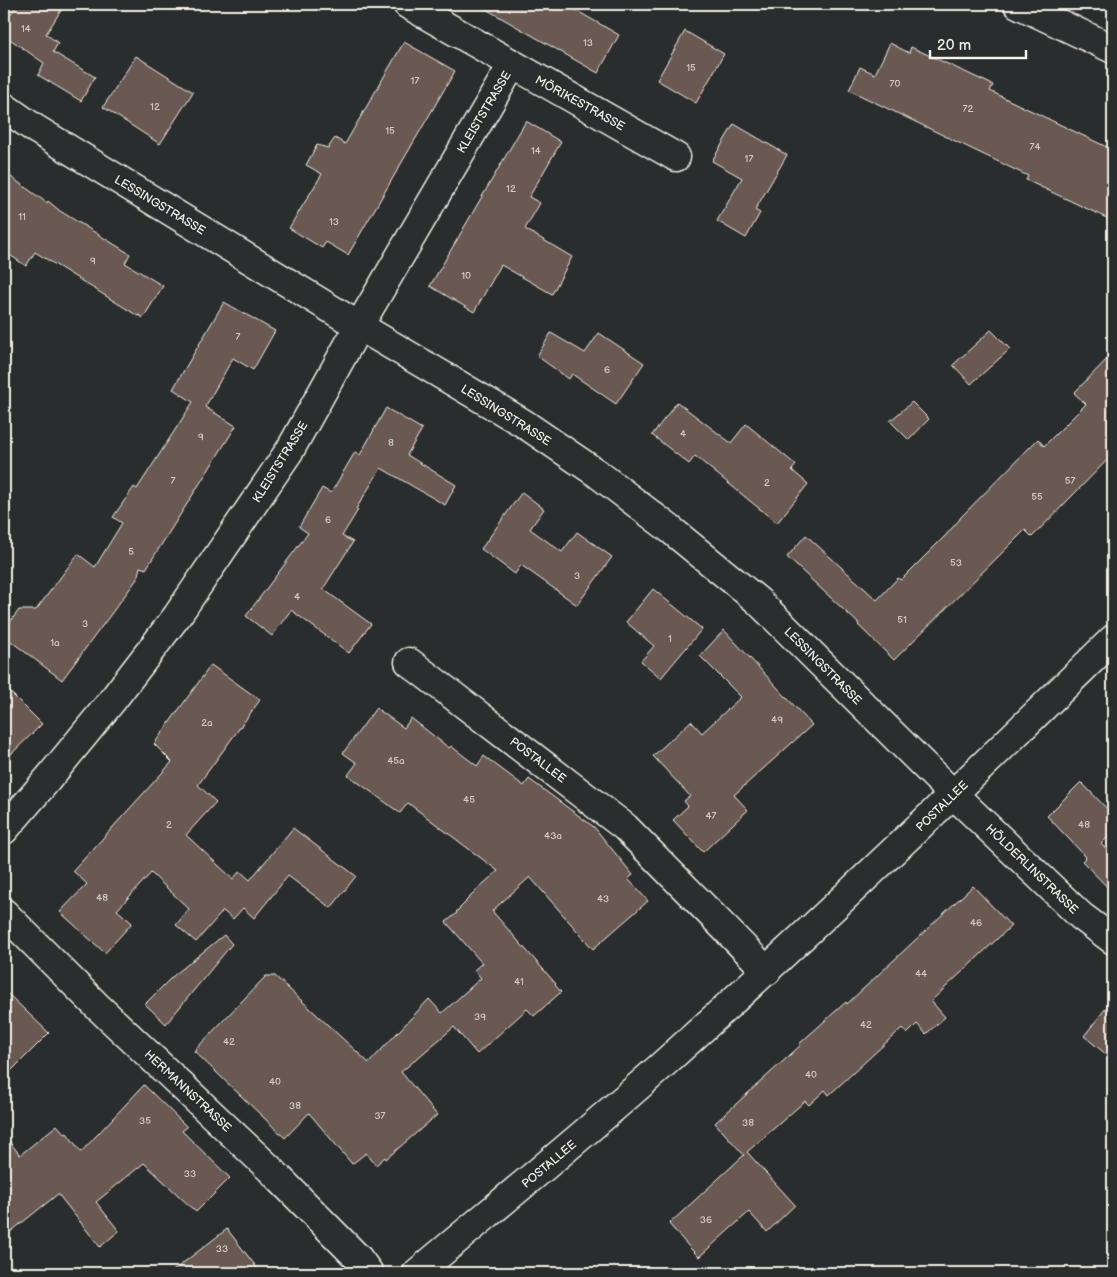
<svg xmlns="http://www.w3.org/2000/svg" width="1117" height="1277" font-family="'Balsamiq Sans',sans-serif">
<style>
.building{fill:#6a5853;stroke:#f4f1e8}
.lines{fill:none;stroke-linecap:round;stroke-linejoin:round}
.minor-casing{stroke:#f4f1e8;stroke-width:31}
.tertiary-casing{stroke:#f4f1e8;stroke-width:31}
.primary-casing{stroke:#f4f1e8;stroke-width:31}
.minor{stroke:#2a2d2e;stroke-width:28}
.tertiary{stroke:#2a2d2e;stroke-width:28}
.primary{stroke:#2a2d2e;stroke-width:28}
.labels{text-anchor:middle;stroke-width:4;stroke-linejoin:round;paint-order:stroke}
.number-label{font-size:10px;fill:#d2cbc3}
.street-label{font-size:12px;fill:#f4f1e8;stroke:#2a2d2e}
</style>
<rect width="100%" height="100%" fill="#2a2d2e"/>
<filter id="ink" filterUnits="userSpaceOnUse"><feTurbulence type="fractalNoise" baseFrequency=".02" numOctaves="2"/><feDisplacementMap in="SourceGraphic" scale="10" xChannelSelector="R" yChannelSelector="G"/><feConvolveMatrix kernelMatrix="1 2 1 2 8 2 1 2 1" color-interpolation-filters="sRGB"/></filter>
<g filter="url(#ink)">
<path class="building" d="M 17,4 L 65,4 L 46,34 L 58,43 L 53,52 L 95,77 L 81,101 L 38,75 L 44,63 L 4,35 L 4,24 Z
M 477,4 L 565,4 L 619,35 L 598,73 Z
M 685,31 L 724,54 L 696,103 L 657,80 Z
M 404,42 L 455,71 L 348,255 L 326,242 L 322,248 L 289,228 L 322,174 L 306,165 L 317,145 L 328,148 L 335,138 L 345,144 Z
M 890,43 L 909,53 L 911,47 L 993,85 L 990,91 L 1113,150 L 1113,221 L 1026,180 L 1028,176 L 849,90 L 860,67 L 875,74 Z
M 136,56 L 193,92 L 160,144 L 103,107 Z
M 526,121 L 561,142 L 529,197 L 540,203 L 525,229 L 572,257 L 552,294 L 501,265 L 474,312 L 430,286 Z
M 734,124 L 787,155 L 755,210 L 760,213 L 746,238 L 717,221 L 742,178 L 712,161 Z
M 4,172 L 47,203 L 48,201 L 60,211 L 130,254 L 125,263 L 163,286 L 143,318 L 139,315 L 138,316 L 35,252 L 26,266 L 4,251 Z
M 224,302 L 275,331 L 253,370 L 233,358 L 205,407 L 236,426 L 146,569 L 140,567 L 137,579 L 62,680 L 4,636 L 4,630 L 19,610 L 36,610 L 78,554 L 95,567 L 122,523 L 113,517 L 134,487 L 137,489 L 193,402 L 173,389 Z
M 991,330 L 1010,349 L 971,384 L 953,365 Z
M 551,333 L 585,353 L 599,333 L 644,363 L 616,404 L 572,374 L 569,379 L 537,356 Z
M 1113,353 L 1113,454 L 1032,537 L 1025,530 L 894,660 L 858,625 L 859,624 L 787,557 L 806,535 L 877,600 L 898,578 L 901,580 L 945,536 L 960,519 L 960,518 L 1038,439 L 1044,446 L 1086,404 L 1074,393 Z
M 677,402 L 731,443 L 746,424 L 796,465 L 792,470 L 808,484 L 777,523 L 695,456 L 689,464 L 652,435 Z
M 912,402 L 929,419 L 909,440 L 890,421 Z
M 386,408 L 422,429 L 407,455 L 456,485 L 445,505 L 381,468 L 356,509 L 358,510 L 342,536 L 353,542 L 323,589 L 371,624 L 349,653 L 291,610 L 272,636 L 246,616 L 308,533 L 299,527 L 322,488 L 331,493 L 355,452 L 360,455 Z
M 522,492 L 544,509 L 530,529 L 562,552 L 577,532 L 612,557 L 577,605 L 521,565 L 515,574 L 481,549 Z
M 653,589 L 702,629 L 661,678 L 641,661 L 654,646 L 626,622 Z
M 724,630 L 812,725 L 734,795 L 748,810 L 703,852 L 673,820 L 688,806 L 684,801 L 690,796 L 653,756 L 691,721 L 702,733 L 741,697 L 700,656 Z
M 211,665 L 260,700 L 198,785 L 216,802 L 186,835 L 233,879 L 240,871 L 250,880 L 293,828 L 356,876 L 331,908 L 288,876 L 254,918 L 243,908 L 233,919 L 223,911 L 196,942 L 176,925 L 189,909 L 151,873 L 117,910 L 132,923 L 105,953 L 60,912 L 87,884 L 73,871 L 172,762 L 154,744 Z
M 4,686 L 42,724 L 4,761 Z
M 376,708 L 404,728 L 411,718 L 449,748 L 451,746 L 477,766 L 484,756 L 524,786 L 529,779 L 594,827 L 633,875 L 628,879 L 648,901 L 593,949 L 530,877 L 492,911 L 556,984 L 555,985 L 561,992 L 534,1016 L 527,1009 L 477,1054 L 454,1027 L 401,1072 L 437,1115 L 386,1159 L 385,1157 L 376,1165 L 366,1153 L 352,1164 L 309,1113 L 285,1138 L 194,1051 L 266,976 L 275,976 L 369,1063 L 429,999 L 442,1013 L 481,978 L 474,970 L 482,963 L 446,922 L 457,913 L 456,912 L 466,902 L 466,901 L 476,891 L 476,890 L 498,871 L 408,803 L 400,813 L 348,775 L 357,763 L 343,753 Z
M 1081,782 L 1113,815 L 1113,832 L 1101,844 L 1113,857 L 1113,893 L 1082,861 L 1086,857 L 1047,816 Z
M 973,886 L 1011,926 L 931,1001 L 945,1017 L 926,1034 L 917,1024 L 907,1034 L 902,1028 L 829,1095 L 825,1090 L 809,1105 L 805,1101 L 747,1152 L 795,1205 L 767,1232 L 749,1212 L 699,1257 L 690,1248 L 669,1224 L 744,1155 L 715,1123 L 801,1045 L 799,1044 L 846,1002 L 847,1004 Z
M 224,935 L 232,944 L 166,1024 L 145,1004 L 172,977 Z
M 4,990 L 49,1033 L 4,1078 Z
M 1113,999 L 1113,1060 L 1084,1036 Z
M 144,1085 L 187,1127 L 182,1131 L 230,1178 L 196,1212 L 144,1163 L 96,1202 L 119,1231 L 100,1247 L 58,1194 L 4,1237 L 4,1135 L 20,1155 L 57,1125 L 65,1134 L 67,1133 L 81,1152 Z
M 227,1229 L 261,1273 L 170,1273 Z"/>
<g class="lines">
<g class="minor-casing">
<path id="minor" d="M 407,4 L 676,157
M 4,107 L 34,128 L 359,326 L 523,423 L 598,474 L 670,529 L 758,601 L 954,795 L 1081,916 L 1113,940
M 409,662 L 625,827 L 767,971
M 4,830 L 48,779 L 111,702 L 177,616 L 290,450 L 359,326 L 512,65
M 4,913 L 97,1006 L 270,1169 L 358,1258 L 369,1273"/>
</g>
<g class="tertiary-casing">
<path id="tertiary" d="M 417,1273 C 498,1205 580,1139 659,1068 C 814,929 964,785 1113,639"/>
</g>
<g class="primary-casing">
<path id="primary" d="M 1018,4 L 1113,49"/>
</g>
<use href="#minor" class="minor"/>
<use href="#tertiary" class="tertiary"/>
<use href="#primary" class="primary"/>
</g>
</g>
<g class="labels">
<g class="number-label">
<text x="26" y="32">14</text>
<text x="588" y="46">13</text>
<text x="691" y="71">15</text>
<text x="415" y="84">17</text>
<text x="895" y="87">70</text>
<text x="155" y="110">12</text>
<text x="968" y="112">72</text>
<text x="390" y="134">15</text>
<text x="1035" y="150">74</text>
<text x="536" y="154">14</text>
<text x="749" y="162">17</text>
<text x="511" y="192">12</text>
<text x="22" y="220">11</text>
<text x="334" y="225">13</text>
<text x="93" y="264">9</text>
<text x="466" y="279">10</text>
<text x="238" y="340">7</text>
<text x="607" y="373">6</text>
<text x="683" y="437">4</text>
<text x="201" y="440">9</text>
<text x="391" y="446">8</text>
<text x="173" y="484">7</text>
<text x="1070" y="484">57</text>
<text x="767" y="486">2</text>
<text x="1037" y="500">55</text>
<text x="328" y="523">6</text>
<text x="131" y="555">5</text>
<text x="956" y="566">53</text>
<text x="577" y="579">3</text>
<text x="297" y="600">4</text>
<text x="902" y="623">51</text>
<text x="85" y="627">3</text>
<text x="670" y="642">1</text>
<text x="55" y="646">1a</text>
<text x="777" y="723">49</text>
<text x="207" y="726">2a</text>
<text x="396" y="764">45a</text>
<text x="469" y="803">45</text>
<text x="711" y="819">47</text>
<text x="169" y="828">2</text>
<text x="1084" y="828">48</text>
<text x="553" y="839">43a</text>
<text x="102" y="901">48</text>
<text x="603" y="902">43</text>
<text x="976" y="926">46</text>
<text x="921" y="977">44</text>
<text x="519" y="985">41</text>
<text x="480" y="1020">39</text>
<text x="866" y="1028">42</text>
<text x="229" y="1045">42</text>
<text x="811" y="1078">40</text>
<text x="275" y="1085">40</text>
<text x="295" y="1109">38</text>
<text x="380" y="1119">37</text>
<text x="145" y="1124">35</text>
<text x="748" y="1126">38</text>
<text x="190" y="1177">33</text>
<text x="706" y="1223">36</text>
<text x="222" y="1252">33</text>
</g>
<g class="street-label">
<text transform="translate(580 103) rotate(29)" y="4">MÖRIKESTRASSE</text>
<text transform="translate(484 112) rotate(-59)" y="4">KLEISTSTRASSE</text>
<text transform="translate(160 205) rotate(31)" y="4">LESSINGSTRASSE</text>
<text transform="translate(506 415) rotate(32)" y="4">LESSINGSTRASSE</text>
<text transform="translate(280 462) rotate(-58)" y="4">KLEISTSTRASSE</text>
<text transform="translate(823 666) rotate(45)" y="4">LESSINGSTRASSE</text>
<text transform="translate(538 760) rotate(37)" y="4">POSTALLEE</text>
<text transform="translate(942 806) rotate(-44)" y="4">POSTALLEE</text>
<text transform="translate(1032 869) rotate(44)" y="4">HÖLDERLINSTRASSE</text>
<text transform="translate(188 1091) rotate(43)" y="4">HERMANNSTRASSE</text>
<text transform="translate(549 1164) rotate(-40)" y="4">POSTALLEE</text>
</g>
</g>
<rect width="1117" height="1277" fill="none" stroke="#2a2d2e" stroke-width="20"/>
<rect x="10" y="10" width="1097" height="1257" fill="none" stroke="#f4f1e8" stroke-width="2" filter="url(#ink)"/>
<path d="M930 50v8h96v-8" fill="none" stroke="#f4f1e8" stroke-width="2.5"/>
<text x="937" y="50" font-size="15" fill="#f4f1e8" stroke="#2a2d2e" stroke-width="4" paint-order="stroke">20 m</text>
</svg>
